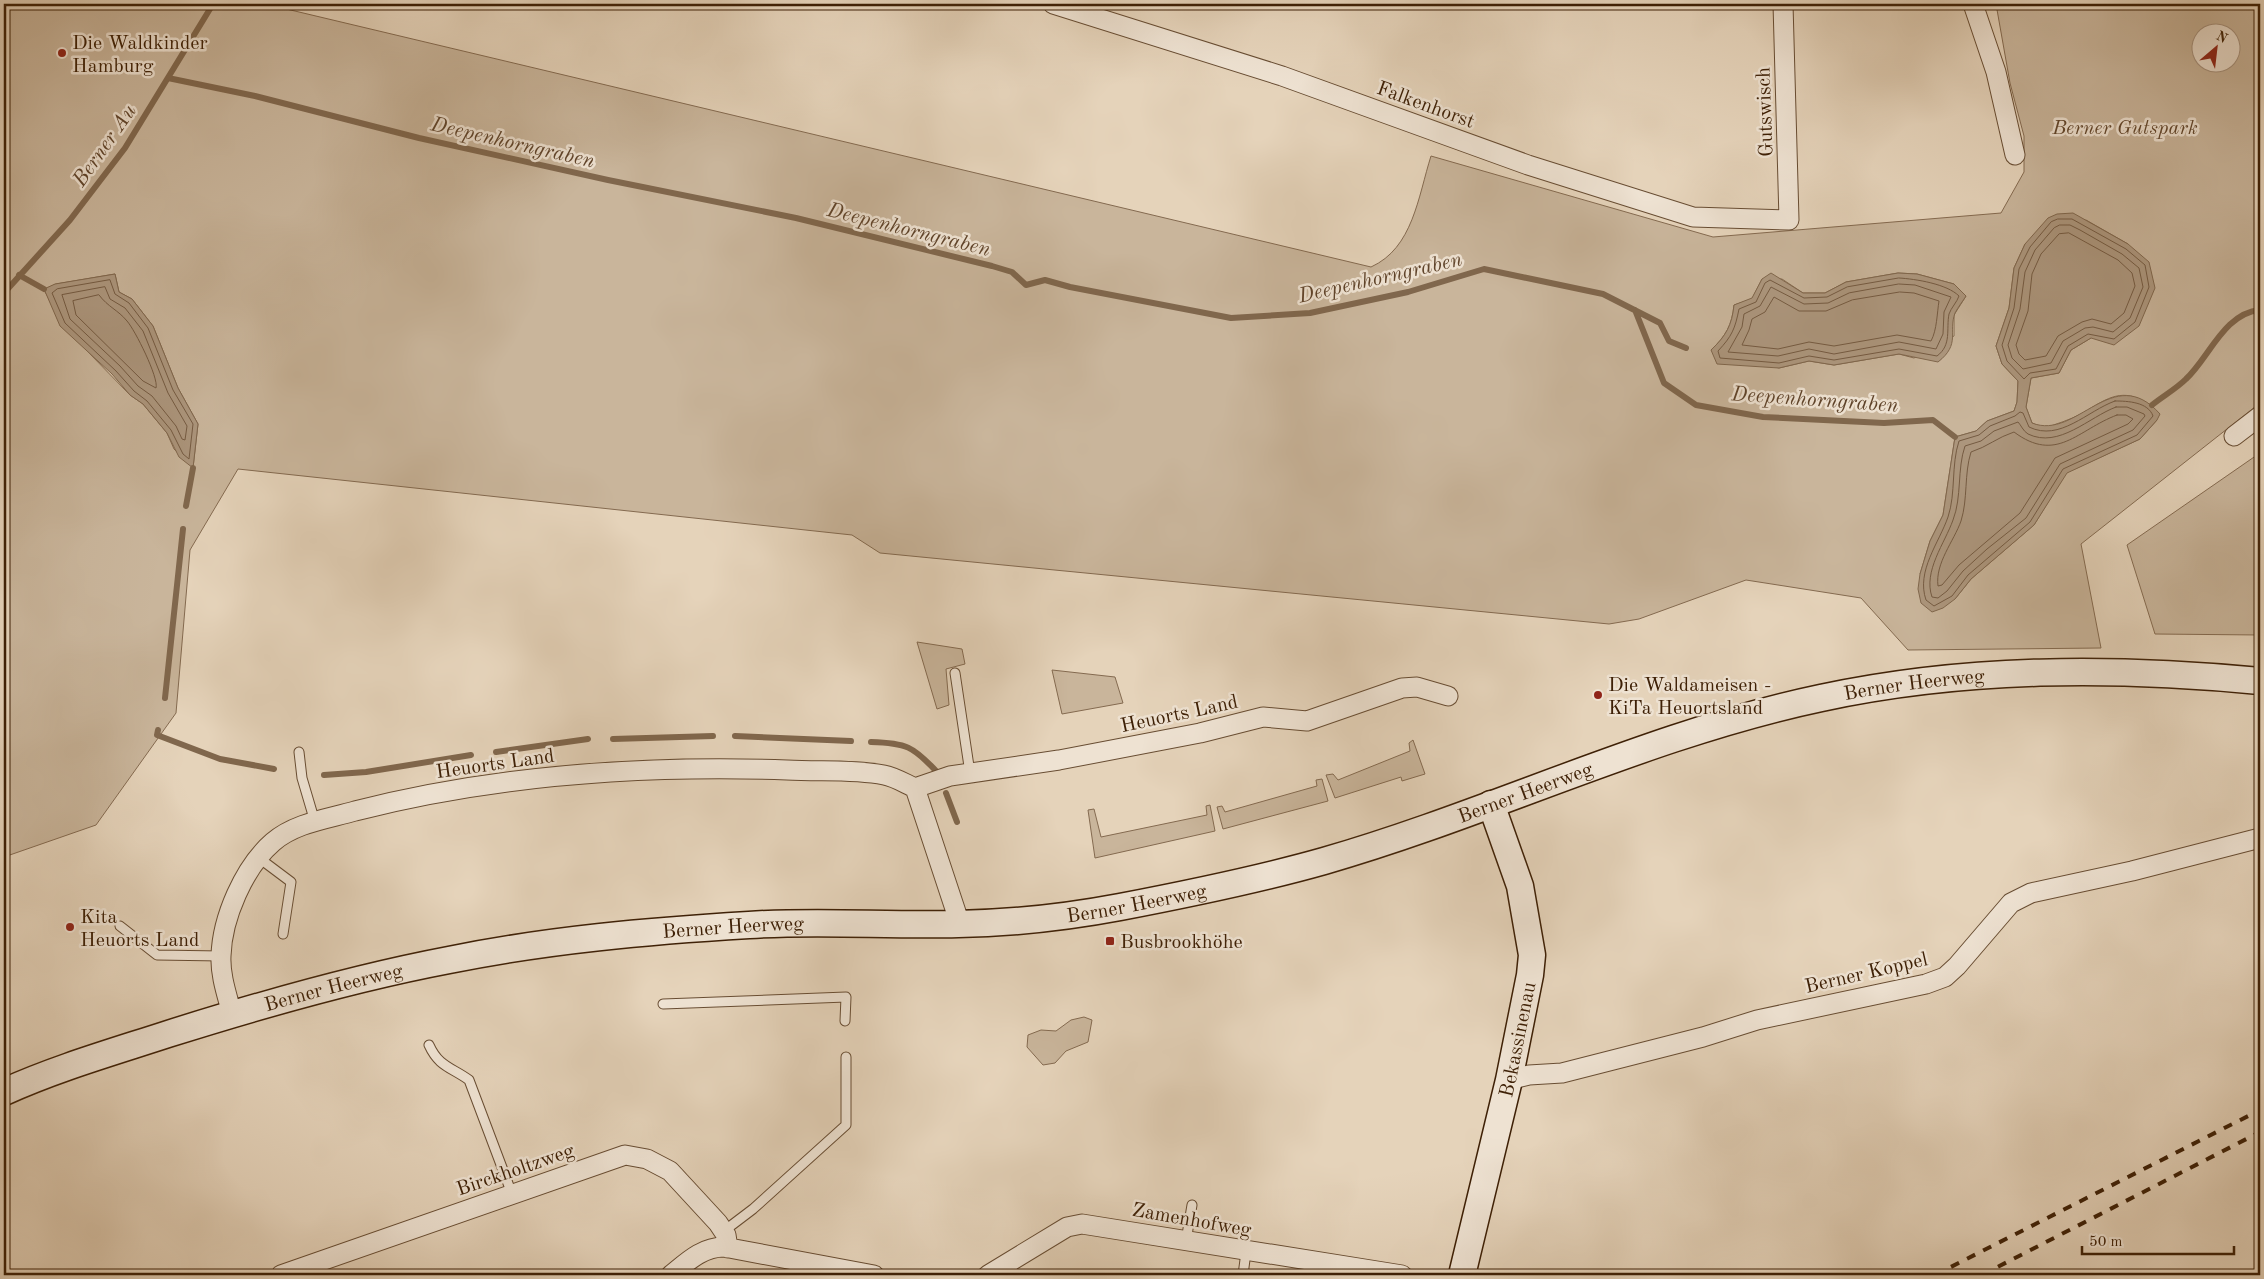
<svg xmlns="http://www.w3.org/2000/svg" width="2264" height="1279" font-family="'Old Standard TT',serif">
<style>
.green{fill:#c9b59b;stroke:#846a50;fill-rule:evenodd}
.water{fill:#ac967d;stroke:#80674d}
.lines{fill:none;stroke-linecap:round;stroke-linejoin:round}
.shore{stroke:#755b42;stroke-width:1}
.stream{stroke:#80674d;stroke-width:6}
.lane-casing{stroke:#684d33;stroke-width:11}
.street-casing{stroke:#684d33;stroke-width:21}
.secondary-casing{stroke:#3e2006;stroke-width:29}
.lane{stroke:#eee2d2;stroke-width:9}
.street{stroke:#eee2d2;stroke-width:19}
.secondary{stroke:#eee2d2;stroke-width:26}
.rail{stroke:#3e2006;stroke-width:4;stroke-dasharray:9 9;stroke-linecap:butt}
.poi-dot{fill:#8f2418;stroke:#eee2d2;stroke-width:2}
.labels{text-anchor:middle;stroke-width:5;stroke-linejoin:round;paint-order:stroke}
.poi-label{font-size:20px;fill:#3e2006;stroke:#eee2d2;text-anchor:start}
.street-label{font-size:20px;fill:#3e2006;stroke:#eee2d2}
.park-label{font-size:20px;font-style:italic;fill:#61452b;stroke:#eee2d2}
.water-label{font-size:21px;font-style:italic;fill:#5f432a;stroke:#eee2d2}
</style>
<rect width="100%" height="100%" fill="#e5d3ba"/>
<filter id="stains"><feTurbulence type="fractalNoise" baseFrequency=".004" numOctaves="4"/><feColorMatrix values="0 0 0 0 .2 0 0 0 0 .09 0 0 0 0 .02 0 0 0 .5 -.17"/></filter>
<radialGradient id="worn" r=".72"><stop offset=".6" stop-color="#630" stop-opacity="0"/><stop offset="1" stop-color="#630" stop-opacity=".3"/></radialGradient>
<path class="green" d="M 4,4 L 277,4 L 278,7 L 1371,267 C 1413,248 1418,197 1431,156 L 1713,237 L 2001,213 L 2024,172 L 2024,136 L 2010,83 L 1996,4 L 2260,4 L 2260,403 L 2081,544 L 2101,648 L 1908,650 L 1861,598 L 1746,580 L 1639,619 L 1609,624 L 880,553 L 852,535 L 238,469 L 190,550 L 176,713 L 96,825 L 4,857 ZM 2202,32 L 2232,32 L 2232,62 L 2202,62 ZM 2086,220 L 2128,244 L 2091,338 L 2071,350 L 2059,373 L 2031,378 L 2026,407 L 2032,423 L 2044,428 C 2057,424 2069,420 2081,414 C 2099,404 2117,388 2139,399 C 2146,403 2152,414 2157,420 L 2140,439 L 2066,473 L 2034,525 L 1971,579 L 1955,599 L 1920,574 L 1930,541 L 1943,515 L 1955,437 L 1976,431 L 1987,421 L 2014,411 L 2017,402 L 2018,381 L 2002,364 L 1996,346 L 2009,308 L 2014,268 L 2025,244 ZM 1898,273 L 1917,274 L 1954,284 L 1966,296 L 1954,315 L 1954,336 L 1914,358 L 1899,354 L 1834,365 L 1809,361 L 1779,368 L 1711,350 C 1726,336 1732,325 1734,305 L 1752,299 L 1762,279 L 1782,279 L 1803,293 L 1825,293 L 1846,282 ZM 115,274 L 119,292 L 132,299 L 153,326 L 178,388 L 198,424 L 193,468 L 174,449 L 167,433 L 143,404 L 130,395 L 91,355 L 53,306 L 44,290 L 56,284 Z
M 2257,455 L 2260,464 L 2260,635 L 2155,634 L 2127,545 Z
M 917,642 L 962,649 L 965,664 L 946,669 L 949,705 L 937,709 Z
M 1052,670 L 1115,677 L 1123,703 L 1062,714 Z
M 1413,740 L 1425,774 L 1402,781 L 1401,777 L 1335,798 L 1326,775 L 1333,774 L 1338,780 L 1410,751 L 1409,743 Z
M 1322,779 L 1328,801 L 1223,829 L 1217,807 L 1222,806 L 1225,812 L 1317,786 L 1316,780 Z
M 1210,805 L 1215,831 L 1095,858 L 1088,810 L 1094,809 L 1101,837 L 1207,815 L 1206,806 Z
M 1084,1017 L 1092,1020 L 1088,1042 L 1066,1051 L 1055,1063 L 1043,1065 L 1027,1047 L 1028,1035 L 1041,1030 L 1056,1031 L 1071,1020 Z"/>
<path class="water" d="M 2073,213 L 2128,244 L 2149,262 L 2155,288 L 2139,326 L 2114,345 L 2091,338 L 2071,350 L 2059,373 L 2031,378 L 2026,407 L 2032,423 C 2077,441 2113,361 2160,414 L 2157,420 L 2140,439 L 2067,473 L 2034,525 L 1971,579 L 1955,599 L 1943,608 L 1932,612 L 1921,603 L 1918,589 L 1920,574 L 1930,541 L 1943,515 L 1955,437 L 1976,431 L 1987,421 L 2014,411 L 2017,402 L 2018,381 L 2002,364 L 1996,346 L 2009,308 L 2014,268 L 2025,244 L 2048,218 L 2057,214 Z
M 1771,273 L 1803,293 L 1825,293 L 1846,282 L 1898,273 L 1917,274 L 1954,284 L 1966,296 C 1963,301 1958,307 1955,313 C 1948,332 1961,344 1938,362 L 1899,354 L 1834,365 L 1809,361 L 1779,368 L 1717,364 L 1711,350 C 1726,336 1732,325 1734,305 L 1752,298 L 1762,279 Z
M 115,274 L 119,292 L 132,299 L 153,326 L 178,388 L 198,424 L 193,468 L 179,457 L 167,433 L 143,404 L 130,395 L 112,374 L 60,326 L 44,289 L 55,284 Z"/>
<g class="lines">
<path class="shore" d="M 2058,219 L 2072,219 L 2126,249 L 2145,265 L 2149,287 L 2135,322 L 2114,339 L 2088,334 L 2068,346 L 2056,369 L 2030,373 L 2024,379 L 2007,361 L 2002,345 L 2014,308 L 2019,269 L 2030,247 L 2051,222 Z
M 2060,225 L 2070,225 L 2080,230 L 2122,254 L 2139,268 L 2143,287 L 2130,318 L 2113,332 L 2093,327 L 2085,328 L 2063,341 L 2051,363 L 2023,369 L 2012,358 L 2008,345 L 2020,309 L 2025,272 L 2035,250 L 2054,228 Z
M 2069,233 L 2118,260 L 2132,273 L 2135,286 L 2124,313 L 2111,324 L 2092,319 L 2082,322 L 2058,336 L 2046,356 L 2025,360 L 2019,354 L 2016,345 L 2028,311 L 2032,274 L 2041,254 L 2059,234 Z
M 1899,278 C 1916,279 1947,284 1959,296 C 1957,302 1951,308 1949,314 C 1946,329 1952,345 1937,356 L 1899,349 L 1834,360 L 1809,356 L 1779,363 L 1720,358 L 1718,351 C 1732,336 1735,329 1739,309 L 1756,302 L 1765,283 L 1770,280 L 1804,298 L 1827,297 L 1847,287 Z
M 110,280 L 115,294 L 129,303 L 148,328 L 173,390 L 193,424 L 189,459 L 183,454 L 171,430 L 147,401 L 134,391 L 116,371 L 65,323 L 52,293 L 57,289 Z
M 1899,284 L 1915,285 L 1951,297 L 1944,312 L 1943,334 L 1936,349 L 1899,342 L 1834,354 L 1809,349 L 1778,356 L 1728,352 L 1742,327 L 1744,314 L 1760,306 L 1771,287 L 1804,304 L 1828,303 L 1849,293 Z
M 105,287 L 110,299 L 125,308 L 143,331 L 168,393 L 187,426 L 185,440 L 182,439 L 176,426 L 152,396 L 138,386 L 120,366 L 70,319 L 62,295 Z
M 1900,292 L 1914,293 L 1939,301 C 1937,313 1937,330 1931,341 L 1897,335 L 1834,346 L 1809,342 L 1778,349 L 1742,345 L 1749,330 L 1752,319 L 1765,312 L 1774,297 L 1799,311 L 1826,311 L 1852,300 Z
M 99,295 C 108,307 118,310 127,321 C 135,330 159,378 156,388 L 143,381 L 76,315 L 73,301 Z
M 2115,401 C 2128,401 2148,402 2153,416 L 2137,435 L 2063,469 L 2030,522 L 1968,575 L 1952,596 L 1934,606 L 1926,600 C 1916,571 1939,543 1948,517 C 1956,493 1951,465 1959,441 L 1979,435 L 1990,426 L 2015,416 L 2020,412 L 2023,413 L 2029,427 C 2060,442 2087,411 2115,401 Z
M 2116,407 L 2127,407 L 2144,414 L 2145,416 L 2133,430 L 2060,464 L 2026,518 L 1987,549 L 1963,571 L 1947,591 L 1938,598 L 1932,597 C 1923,571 1945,543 1953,520 C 1962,497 1957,469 1965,446 L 1981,441 L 1994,431 L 2018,422 C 2021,425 2023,431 2028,434 C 2059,449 2089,417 2116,407 Z
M 2117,415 L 2126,415 L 2133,419 L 2128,424 L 2055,458 L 2020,513 L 1959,565 L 1942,585 L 1938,586 C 1935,563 1954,541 1961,521 C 1968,499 1964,474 1971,452 C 1987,447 1998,437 2014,432 C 2057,464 2077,430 2117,415 Z"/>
<path class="stream" d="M 168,78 L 255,96 L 419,138 L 608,180 L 796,218 L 992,266 L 1012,272 L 1026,285 L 1045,280 L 1070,287 L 1231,318 L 1310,313 L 1408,292 L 1484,269 L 1603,294 L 1660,323 L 1669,341 L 1686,348
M 19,275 L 44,289
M 4,293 L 70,220 L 125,148 L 213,4
M 1635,310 L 1664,383 L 1696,405 L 1763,417 L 1884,423 L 1933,420 L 1955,437
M 2152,405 C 2163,396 2176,389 2186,379 C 2209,358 2224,313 2260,310
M 186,506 L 193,468
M 165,698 L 183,529
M 158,730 L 157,735 L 220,759 L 274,769
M 735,736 L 851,741
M 613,739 L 713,736
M 871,742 C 906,743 913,746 937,772
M 496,752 L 588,739
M 324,775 L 366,772 L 471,755
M 946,793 L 957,822"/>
<g class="lane-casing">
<path id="lane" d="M 955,673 L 970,773
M 299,752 L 302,778 L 315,822
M 259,858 L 291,882 L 283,934
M 120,926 L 157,955 L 221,956
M 663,1004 L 846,997 L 845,1021
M 429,1045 C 439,1067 451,1067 469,1080 L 512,1194
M 724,1231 L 753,1209 L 846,1125 L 846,1057
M 1186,1241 L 1192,1205
M 1243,1275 L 1246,1252"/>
</g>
<g class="street-casing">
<path id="street" d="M 1053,4 L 1282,76 L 1528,165 L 1693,217 L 1789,220 L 1783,4
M 1973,4 L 1996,72 L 2015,155
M 2234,436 L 2260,416
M 915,788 L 950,776 L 1059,760 L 1200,733 L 1263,717 L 1307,721 L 1402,688 L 1417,687 L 1448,696
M 232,1014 C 227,995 220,975 221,956 C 222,918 244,867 273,842 C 295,823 327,819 355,811 C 496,775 642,765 787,770 C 819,772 853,769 884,775 C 895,777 906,784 915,788 L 960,924
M 1509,1080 L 1529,1075 L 1562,1073 L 1703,1037 L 1757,1020 L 1926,984 L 1945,977 L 1957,966 L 2011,903 L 2031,893 L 2132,871 L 2260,838
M 281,1275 L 625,1155 L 647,1159 L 670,1171 L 718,1223 L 726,1235 L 728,1248
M 671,1275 C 687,1262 702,1247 724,1247 L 874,1275
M 988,1275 L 1067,1227 L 1082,1224 L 1402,1275"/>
</g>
<g class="secondary-casing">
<g id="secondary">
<path id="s1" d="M 4,1092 C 57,1068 113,1052 168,1034 C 260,1005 354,978 449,960 C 547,940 649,931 749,925 C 818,920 888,926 958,924 C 1011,923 1067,917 1120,907 C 1188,894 1257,880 1324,861 C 1491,813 1650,734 1821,698 C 1966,667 2113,667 2260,681"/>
<path id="s2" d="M 1462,1275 L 1509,1080 L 1530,975 L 1532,955 L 1520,886 L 1491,804"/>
</g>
</g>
<use href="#lane" class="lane"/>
<use href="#street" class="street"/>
<use href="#secondary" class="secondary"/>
<path class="rail" d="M 1935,1275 L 2260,1110
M 1982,1275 L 2260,1132"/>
</g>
<g class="poi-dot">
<circle cx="62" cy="53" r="5"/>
<circle cx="1598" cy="695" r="5"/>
<circle cx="70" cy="927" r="5"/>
<rect x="1105" y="936" width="10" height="10" rx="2.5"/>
</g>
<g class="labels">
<g class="poi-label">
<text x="72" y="49">Die Waldkinder<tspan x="72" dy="23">Hamburg</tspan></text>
<text x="1608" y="691">Die Waldameisen -<tspan x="1608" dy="23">KiTa Heuortsland</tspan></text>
<text x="80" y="923">Kita<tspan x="80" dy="23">Heuorts Land</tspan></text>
<text x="1120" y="948">Busbrookhöhe</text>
</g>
<g class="street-label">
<text transform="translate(1426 104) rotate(20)" y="7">Falkenhorst</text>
<text transform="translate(1764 112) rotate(-92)" y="7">Gutswisch</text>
<text dy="7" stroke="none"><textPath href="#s1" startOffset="1966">Berner Heerweg</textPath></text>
<text transform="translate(1179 713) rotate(-12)" y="7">Heuorts Land</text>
<text transform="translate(495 763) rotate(-8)" y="7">Heuorts Land</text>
<text dy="7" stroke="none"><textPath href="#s1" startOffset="1561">Berner Heerweg</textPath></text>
<text dy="7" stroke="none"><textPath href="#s1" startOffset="1156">Berner Heerweg</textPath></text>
<text dy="7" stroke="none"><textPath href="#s1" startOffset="751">Berner Heerweg</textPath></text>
<text transform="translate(1866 972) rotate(-13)" y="7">Berner Koppel</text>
<text dy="7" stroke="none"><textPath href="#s1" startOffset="346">Berner Heerweg</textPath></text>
<text dy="7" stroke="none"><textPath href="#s2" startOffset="242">Bekassinenau</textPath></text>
<text transform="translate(515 1169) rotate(-19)" y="7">Birckholtzweg</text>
<text transform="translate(1192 1219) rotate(10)" y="7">Zamenhofweg</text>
</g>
<g class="park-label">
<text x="2125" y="134">Berner Gutspark</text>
</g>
<g class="water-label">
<text transform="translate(513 142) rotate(13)" y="7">Deepenhorngraben</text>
<text transform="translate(104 145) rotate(-55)" y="7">Berner Au</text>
<text transform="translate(909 229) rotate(14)" y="7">Deepenhorngraben</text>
<text transform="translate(1380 277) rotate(-13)" y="7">Deepenhorngraben</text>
<text transform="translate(1815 399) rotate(4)" y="7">Deepenhorngraben</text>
</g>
</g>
<rect width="2264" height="1279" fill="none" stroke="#e5d3ba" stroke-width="20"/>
<rect x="5" y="5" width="2254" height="1269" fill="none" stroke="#3e2006" stroke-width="2.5"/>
<rect x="10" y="10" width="2244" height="1259" fill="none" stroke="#3e2006"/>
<g transform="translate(2216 48) rotate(28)"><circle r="24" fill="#eee2d2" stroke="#a89480"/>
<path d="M0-4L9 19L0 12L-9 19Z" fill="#8f2418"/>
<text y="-8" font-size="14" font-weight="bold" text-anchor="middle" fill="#3e2006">N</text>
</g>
<path d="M2082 1246v8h152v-8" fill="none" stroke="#3e2006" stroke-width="2.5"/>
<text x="2089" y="1246" font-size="15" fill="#3e2006" stroke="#eee2d2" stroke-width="4" paint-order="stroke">50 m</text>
<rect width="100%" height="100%" filter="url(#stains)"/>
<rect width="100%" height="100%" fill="url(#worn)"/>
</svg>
